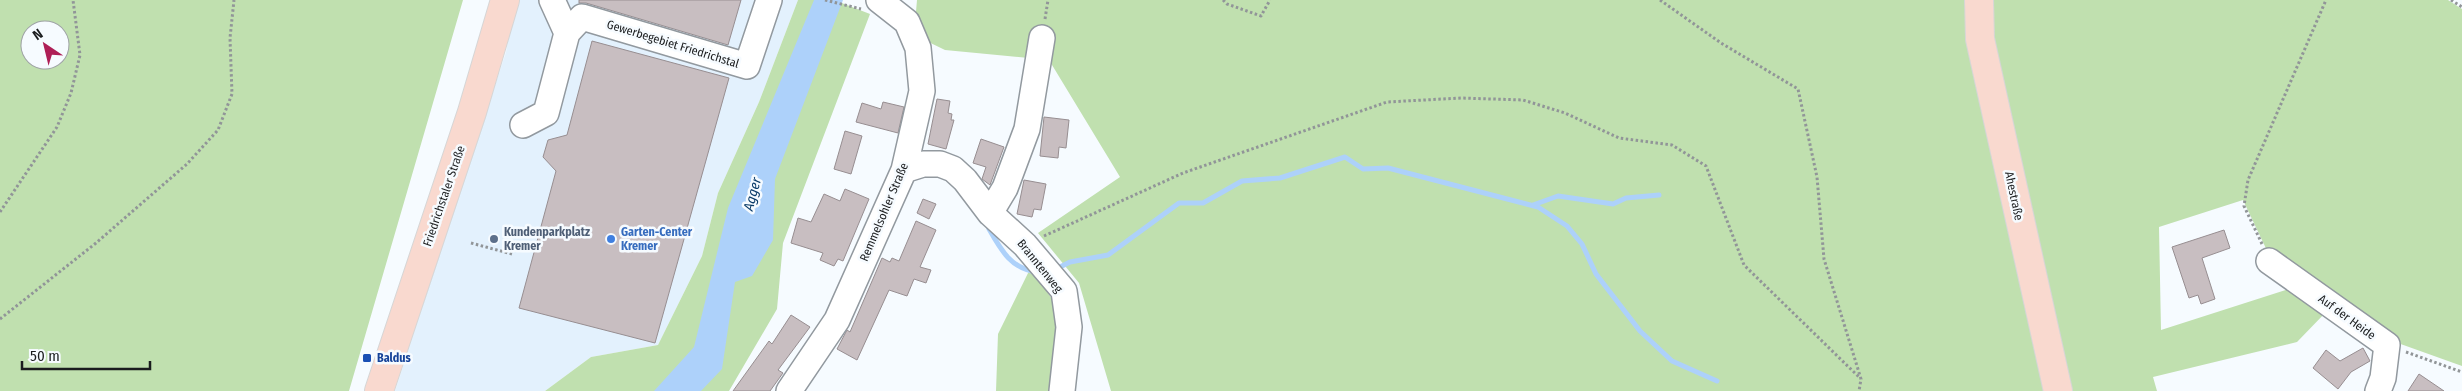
<svg xmlns="http://www.w3.org/2000/svg" width="2462" height="391" font-family="'Fira Sans Condensed',sans-serif">
	<rect width="100%" height="100%" fill="#f6fbff"/>
	<path fill="#e3f1fd" d="M516,0H798L759,102L718,193L702,256L658,345L591,357L545,391H395L506,52Z"/>
	<path fill="#c0e0af" fill-rule="evenodd" d="M0,0H463L349,391H0ZM30,30H60V60H30Z
		M798,0H834L870,14L783,243L777,309L729,391H545L591,357L658,345L702,256L718,193L759,102Z
		M917,0H2448L2462,9V366L2395,342L2271,259L2243,200L2159,227L2161,330L2295,287L2328,310L2297,342L2153,377L2157,391H1111L1079,283L1038,233L1120,177L1049,60L945,50L914,35Z
		M1031,267L1059,310L1049,391H996L998,334Z"/>
	<path fill="#add1fa" d="M814,0H843L775,179L773,240L752,276L735,282L722,369L701,391H654L694,347L728,208Z"/>
	<g fill="none" stroke-linecap="round" stroke-linejoin="round">
		<path stroke="#add1fa" stroke-width="5" d="M1533,205L1558,196L1613,204L1626,198L1659,195
			M989,229C1001,250 1011,269 1037,272
			M1060,267L1070,262L1108,255L1179,203H1203L1242,181L1280,178L1345,157L1363,169L1388,168L1538,207L1567,226L1582,244L1596,274L1640,331L1672,361L1717,381"/>
	</g>
	<path fill="#c8bec1" stroke="#978e91" d="M579,0H741L728,45L586,3H579Z
		M592,41L729,78L655,343L519,308L556,171L543,157L548,140L567,135Z
		M937,99L950,101L948,113L952,114L951,120H954L946,149L928,144Z
		M883,102L904,107L898,133L856,122L862,103L881,109Z
		M1044,117L1069,120L1066,148L1059,147L1058,158L1040,156Z
		M845,131L862,136L851,174L834,169Z
		M981,139L1004,147L990,185L982,179L986,167L973,163Z
		M1024,180L1046,184L1041,210L1034,209L1032,217L1017,214Z
		M845,189L869,199L843,261L838,259L834,266L820,260L823,253L791,243L798,218L811,222L824,194L840,201Z
		M923,199L936,204L929,219L917,213Z
		M916,221L936,230L920,267L931,270L926,283L914,279L907,296L889,290L857,360L837,349L847,330L850,332L882,258L890,262L892,258L899,261Z
		M2224,230L2230,248L2202,258L2215,299L2201,304L2198,295L2189,298L2172,247Z
		M791,315L810,327L778,370L783,373L770,391H733L769,341L772,344Z
		M2363,348L2370,361L2351,372L2338,389L2313,368L2326,350L2340,361Z
		M2419,374L2444,391H2408Z"/>
	<g fill="none" stroke-linecap="round" stroke-linejoin="round">
		<g stroke="#92999f" stroke-width="28">
			<path id="minor" d="M552,0L567,33
				M523,125L546,113L567,33L582,17L747,66L769,0
				M904,170L923,164H940L953,169L965,180L990,213L1025,245L1064,291L1069,327L1062,391
				M990,213L1005,188L1027,129L1042,38
				M2269,261L2387,345L2383,378L2378,391
				M789,391L837,320L904,170L922,91L918,48L907,22L879,0"/>
		</g>
		<g stroke="#d6d6d6" stroke-width="30">
			<path id="major" d="M1979,0L1980,39L2058,391
				M379,391L472,112L505,0"/>
		</g>
		<path stroke="#919598" stroke-width="3" stroke-dasharray="2.5 2.5" stroke-linecap="butt" d="M825,0L861,9
			M1223,0L1227,4L1261,16L1270,0
			M1660,0L1721,43L1798,89L1817,177L1824,259L1861,379L1859,391
			M2451,0L2462,7
			M1045,19L1048,0
			M0,212L57,127L71,93L80,55L73,0
			M1044,236L1183,173L1387,102L1461,98L1523,100L1565,113L1619,138L1672,145L1706,166L1744,265L1861,379
			M471,243L512,254
			M2262,244L2244,206L2248,180L2326,0
			M0,319L96,243L187,164L218,130L232,94L230,38L234,0
			M2406,352L2462,372"/>
		<use href="#minor" stroke="#fff" stroke-width="25"/>
		<use href="#major" stroke="#f9d9cf" stroke-width="28"/>
	</g>
	<circle fill="#5c6f8a" stroke="#f6fbff" stroke-width="2" cx="494" cy="239" r="5"/>
	<circle fill="#3f7fe0" stroke="#f6fbff" stroke-width="2" cx="611" cy="239" r="5"/>
	<rect fill="#1a4fb4" stroke="#f6fbff" stroke-width="2" x="362" y="353" width="10" height="10" rx="2.5"/>
	<g text-anchor="middle" stroke-width="5" stroke-linejoin="round" paint-order="stroke">
		<g font-size="12" fill="#1a1c1e" stroke="#f6fbff">
			<text transform="translate(673 44) rotate(17)" y="4">Gewerbegebiet Friedrichstal</text>
			<text transform="translate(444 196) rotate(-71)" y="4">Friedrichstaler Straße</text>
			<text transform="translate(2014 196) rotate(78)" y="4">Ahestraße</text>
			<text transform="translate(884 212) rotate(-67)" y="4">Remmelsohler Straße</text>
			<text transform="translate(1040 266) rotate(51)" y="4">Branntenweg</text>
			<text transform="translate(2347 317) rotate(36)" y="4">Auf der Heide</text>
		</g>
		<g font-size="12" font-weight="bold" fill="#4e5e75" stroke="#f6fbff" text-anchor="start">
			<text x="504" y="236">Kundenparkplatz<tspan x="504" dy="14">Kremer</tspan></text>
		</g>
		<g font-size="12" font-weight="bold" fill="#366cbe" stroke="#f6fbff" text-anchor="start">
			<text x="621" y="236">Garten-Center<tspan x="621" dy="14">Kremer</tspan></text>
		</g>
		<g font-size="12" font-weight="bold" fill="#164399" stroke="#f6fbff" text-anchor="start">
			<text x="377" y="362">Baldus</text>
		</g>
		<g font-size="14" font-style="italic" fill="#0b3c69" stroke="#f6fbff">
			<text transform="translate(752 194) rotate(-75)" y="5">Agger</text>
		</g>
	</g>
	<g transform="translate(45 45) rotate(325)"><circle r="24" fill="#f6fbff" stroke="#9ea2a5"/>
	<path d="M0-4L9 19L0 12L-9 19Z" fill="#ae1e56"/>
	<text y="-8" font-size="14" font-weight="bold" text-anchor="middle" fill="#1a1c1e">N</text>
	</g>
	<path d="M22 361v8h128v-8" fill="none" stroke="#1a1c1e" stroke-width="2.5"/>
	<text x="30" y="361" font-size="15" fill="#1a1c1e" stroke="#f6fbff" stroke-width="4" paint-order="stroke">50 m</text>
</svg>
